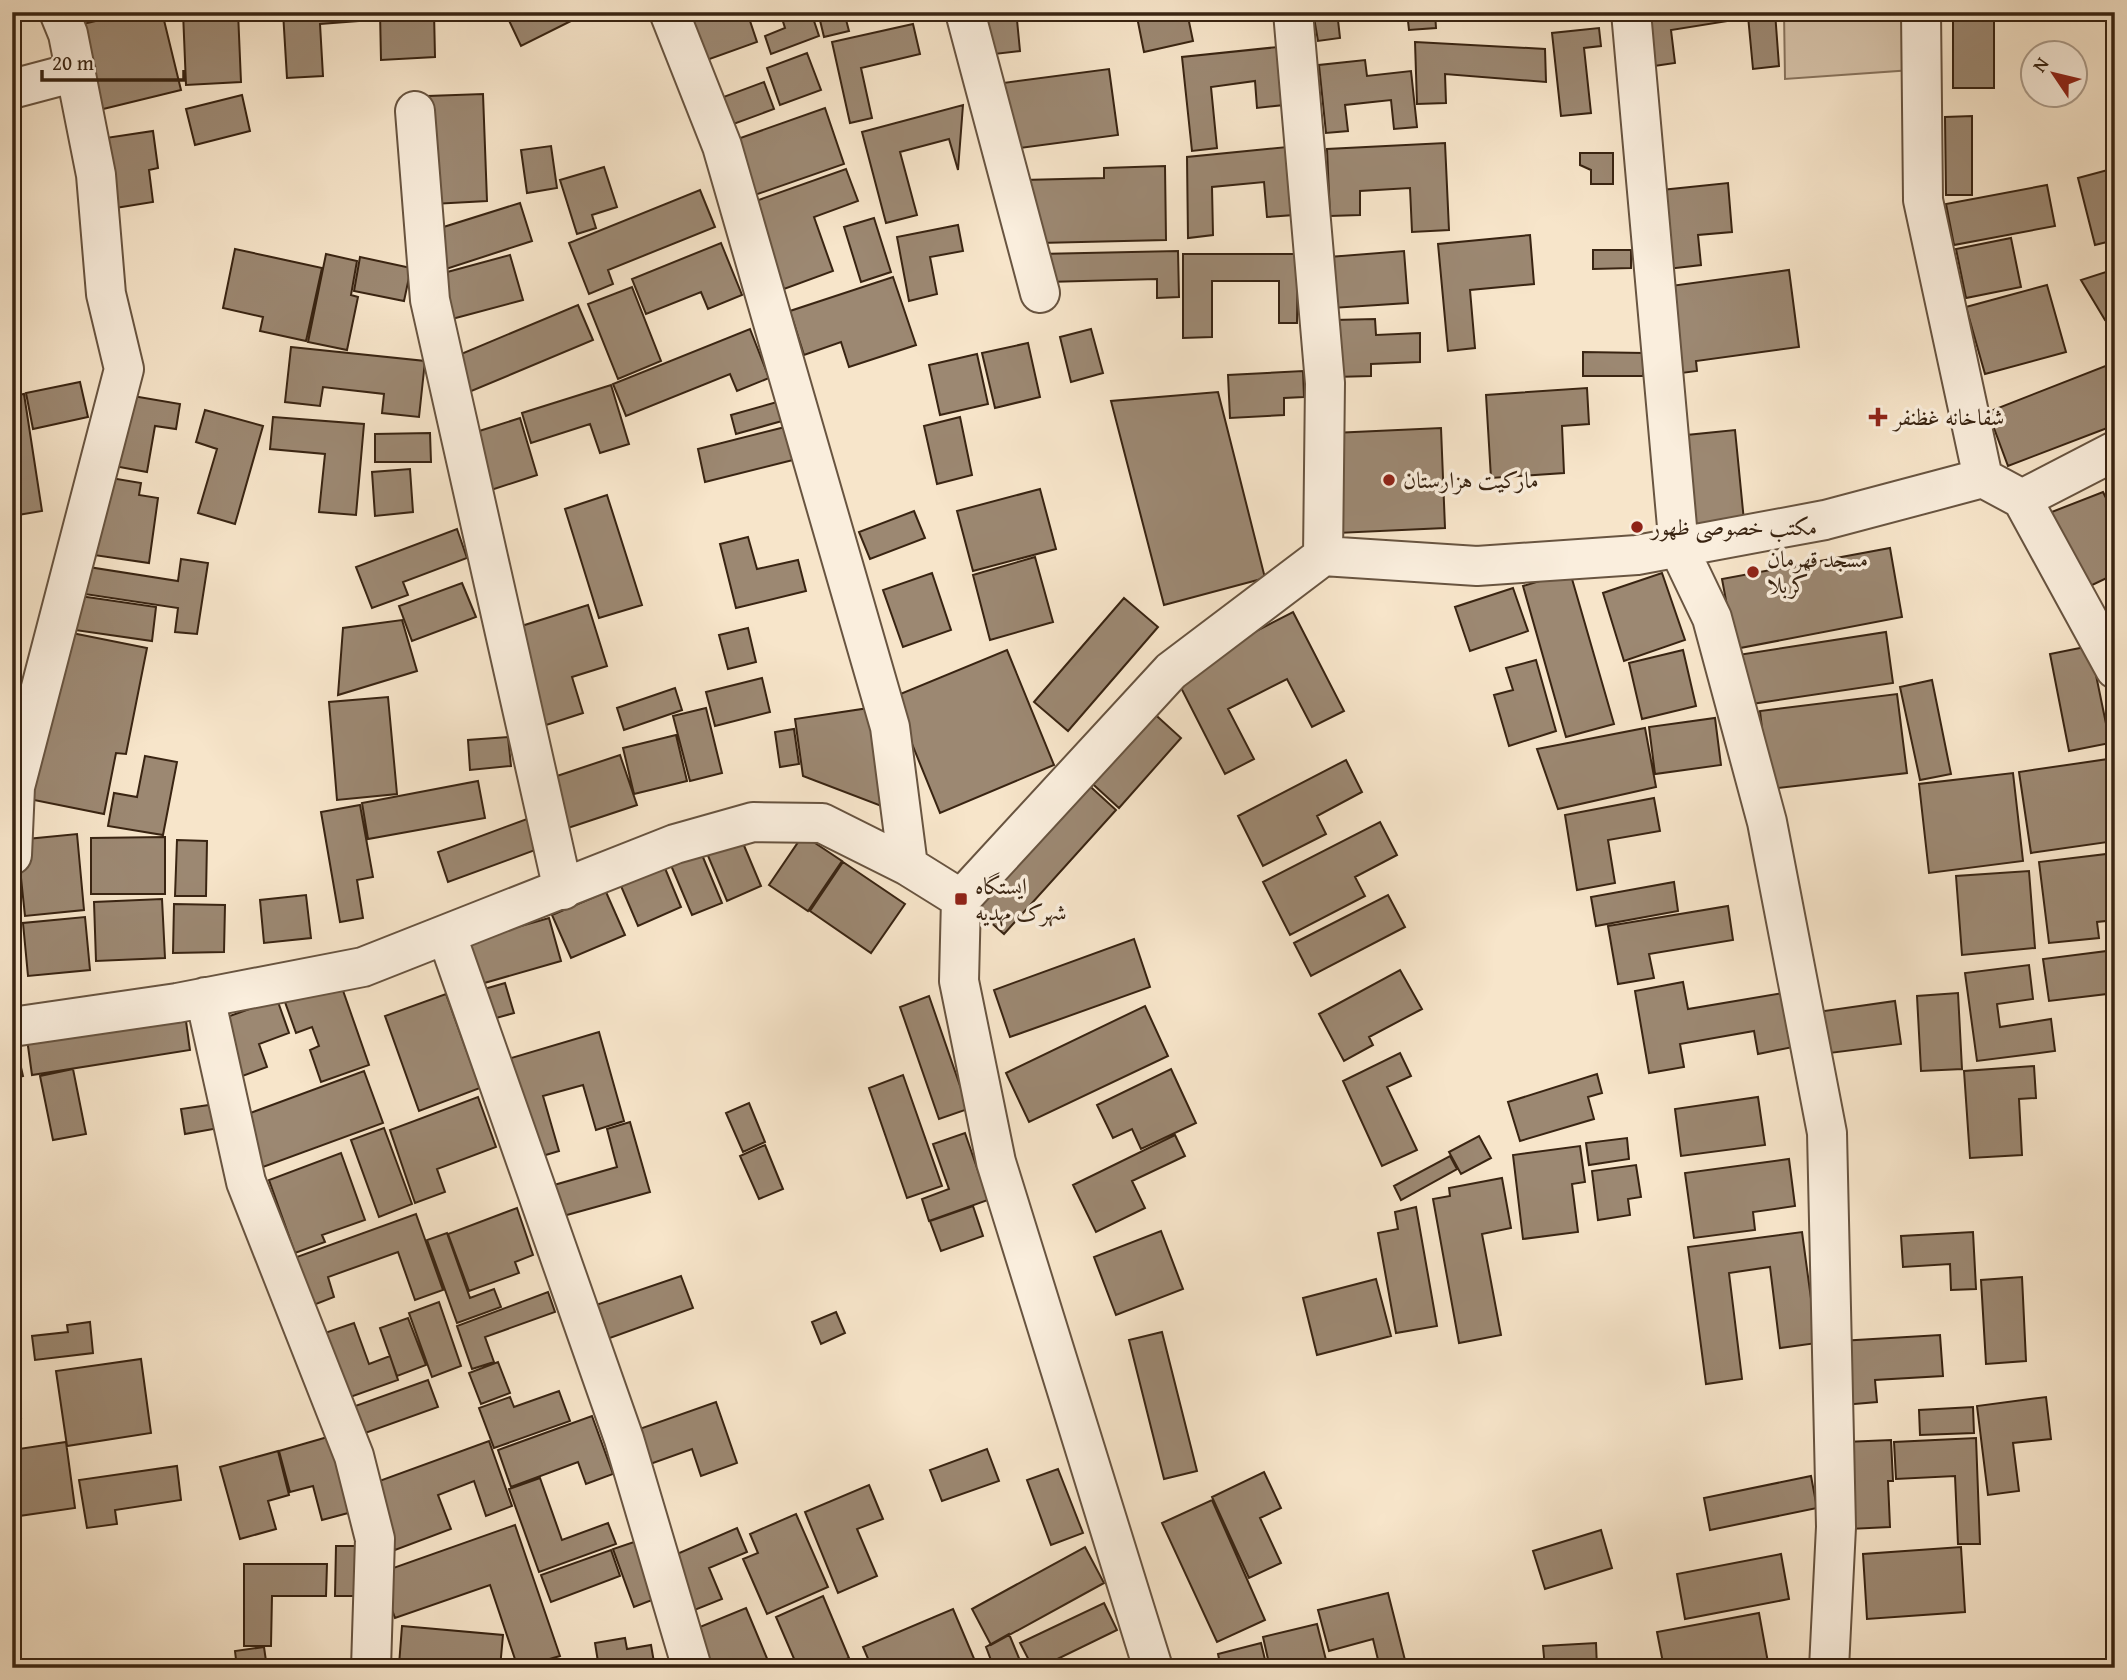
<svg xmlns="http://www.w3.org/2000/svg" width="2127" height="1680" font-family="'Gentium Book Plus',Amiri,serif">
	<rect width="100%" height="100%" fill="#f7e5ca"/>
	<filter id="stains"><feTurbulence type="fractalNoise" baseFrequency=".00286" numOctaves="4"/><feColorMatrix values="0 0 0 0 .2 0 0 0 0 .09 0 0 0 0 .02 0 0 0 .5 -.17"/></filter>
	<radialGradient id="worn" r=".72"><stop offset=".6" stop-color="#630" stop-opacity="0"/><stop offset="1" stop-color="#630" stop-opacity=".3"/></radialGradient>
	<path fill="#d7c4ab" stroke="#88745e" stroke-width="2" d="M1784,12H1910L1912,70L1785,79Z"/>
	<path fill="#9c8872" stroke="#392412" stroke-width="2" d="M133,12H162L181,90L99,110L79,25Z
		M183,12H238L241,82L186,85Z
		M283,12H370L371,20L320,24L323,76L287,78Z
		M380,12H434L435,57L381,60Z
		M505,12H567L571,21L521,46Z
		M687,12H747L757,42L704,61Z
		M780,12H811L819,36L771,54L765,36L785,28Z
		M818,12H844L849,31L824,37Z
		M975,12H1096L1017,20L1020,51L986,55Z
		M1136,12H1187L1193,41L1144,52Z
		M1259,12H1288V13L1260,17Z
		M1313,12H1369L1370,14L1338,20L1340,38L1318,41Z
		M1407,12H1435L1436,28L1409,30Z
		M1639,12H1732L1734,20L1671,30L1675,63L1647,67Z
		M1736,12H1775L1779,66L1753,69L1748,16L1736,17Z
		M1953,12H1994V88H1953Z
		M913,24L920,54L861,68L872,118L850,123L832,42Z
		M1599,28L1601,46L1584,48L1591,113L1561,116L1552,33Z
		M1415,42L1545,49L1546,82L1445,74L1446,103L1417,104Z
		M1278,47L1284,105L1257,108L1255,81L1211,87L1217,148L1192,151L1182,57Z
		M807,53L821,90L780,105L767,68Z
		M1365,60L1367,76L1411,71L1417,127L1394,129L1391,100L1345,105L1348,131L1326,133L1319,65Z
		M1109,69L1118,135L1012,149L1003,83Z
		M764,82L774,109L728,126L718,99Z
		M483,94L487,201L433,204L428,96Z
		M242,95L250,131L195,145L186,109Z
		M963,105L958,170L949,139L900,152L917,215L886,223L862,132Z
		M825,108L844,164L749,197L729,142Z
		M1972,116V195H1946L1945,117Z
		M153,131L158,168L149,170L153,202L109,209L99,139Z
		M1445,143L1449,230L1412,232L1410,188L1360,191V215L1330,216L1327,149Z
		M551,146L557,188L527,193L521,150Z
		M1287,147L1294,215L1267,217L1264,182L1212,187L1213,235L1188,238L1187,157Z
		M1580,153H1613V184H1591V170L1580,165Z
		M1165,166L1166,240L1039,243L1023,180L1104,178V168Z
		M604,167L617,207L592,215L596,228L577,234L560,180Z
		M2115,168V197L2109,198L2115,221V240L2095,245L2078,178Z
		M846,169L858,201L814,217L833,271L784,289L753,202Z
		M1728,183L1732,232L1698,235L1701,265L1659,270L1652,191Z
		M2047,185L2055,226L1954,245L1946,204Z
		M700,190L715,227L608,270L613,284L589,294L569,243Z
		M520,203L532,241L446,269L434,230Z
		M874,218L891,272L861,282L844,227Z
		M958,225L963,251L930,257L937,294L909,301L897,237Z
		M1530,235L1534,284L1470,290L1475,348L1448,351L1438,244Z
		M2011,238L2021,287L1966,298L1956,249Z
		M721,243L742,295L708,309L701,292L646,314L632,279Z
		M235,249L322,268L306,341L260,331L263,317L223,308Z
		M1593,250H1631V268L1593,269Z
		M1178,251L1179,297L1157,298V279L1047,282L1039,254Z
		M1404,251L1408,303L1332,308L1329,257Z
		M326,254L357,261L351,295L358,297L347,350L308,342Z
		M1183,254H1298L1297,323H1279V281H1212V337L1183,338Z
		M510,255L523,300L452,319L440,274Z
		M360,257L411,268L404,301L354,291Z
		M2115,269V316L2105,320L2081,280Z
		M1789,270L1799,347L1696,361L1697,371L1674,374L1663,287Z
		M893,277L916,345L849,367L841,342L804,355L790,311Z
		M2047,285L2066,352L1985,374L1966,307Z
		M632,287L661,361L618,379L588,304Z
		M578,305L593,340L469,392L454,357Z
		M1375,319L1376,335L1420,333V362L1371,364V376L1335,377L1334,320Z
		M750,329L769,378L737,391L730,374L626,416L613,384Z
		M1091,329L1103,373L1071,382L1060,337Z
		M1028,343L1040,397L995,408L982,353Z
		M291,347L425,361L419,417L382,413L384,394L323,387L320,406L285,402Z
		M1583,352L1644,353L1643,376H1583Z
		M977,354L988,404L940,415L929,365Z
		M2108,365L2115,382V425L2008,466L1988,412Z
		M1303,371L1304,397L1284,398V415L1230,418L1228,375Z
		M80,382L88,417L33,429L26,393Z
		M611,385L629,444L600,453L590,424L531,443L522,413Z
		M1587,388L1589,424L1562,426L1564,473L1491,478L1486,395Z
		M1218,392L1265,578L1164,605L1111,401Z
		M24,394L42,511L12,516V396Z
		M127,395L180,404L176,429L155,426L147,472L114,466Z
		M777,402L782,421L736,434L731,415Z
		M205,410L263,426L235,524L198,513L217,449L196,442Z
		M273,417L364,424L356,515L319,512L325,454L270,449Z
		M960,417L972,475L937,484L924,426Z
		M520,418L537,475L491,490L473,433Z
		M785,427L793,460L705,482L698,449Z
		M1441,428L1445,528L1337,533L1333,433Z
		M1735,430L1744,521L1686,528L1677,436Z
		M430,433L431,462H375V434Z
		M410,469L413,512L375,516L372,472Z
		M99,476L141,483L139,495L158,498L149,563L87,554Z
		M1040,489L1056,549L973,571L957,511Z
		M2103,492L2115,516V574L2086,588L2044,515Z
		M607,495L642,605L599,618L565,509Z
		M914,511L925,538L870,559L859,532Z
		M457,529L467,558L403,582L408,595L372,608L356,567Z
		M748,537L757,569L798,560L806,591L736,608L720,544Z
		M1890,548L1902,617L1735,649L1722,579Z
		M1035,557L1053,622L990,640L973,575Z
		M181,559L208,563L197,634L175,632L178,608L78,593L82,566L178,581Z
		M1570,572L1614,724L1566,737L1523,586Z
		M932,573L951,630L903,647L883,590Z
		M1662,573L1685,640L1624,661L1603,593Z
		M462,583L476,617L412,641L399,606Z
		M1513,588L1528,631L1470,651L1455,607Z
		M73,595L156,607L152,641L68,629Z
		M1124,598L1158,627L1068,731L1034,702Z
		M588,605L607,666L572,677L583,713L543,726L512,629Z
		M1293,612L1344,711L1312,727L1287,679L1228,709L1254,759L1225,774L1174,674Z
		M402,620L417,671L338,695L343,628Z
		M748,628L756,662L728,669L719,635Z
		M62,631L147,648L126,754L116,753L104,814L29,799Z
		M1886,632L1893,683L1745,705L1738,655Z
		M2090,646L2110,743L2069,751L2050,654Z
		M1007,650L1054,765L940,813L893,697Z
		M1683,650L1696,706L1642,719L1629,663Z
		M1536,660L1556,731L1509,746L1494,695L1513,690L1506,668Z
		M762,678L770,712L715,726L706,692Z
		M1932,680L1951,774L1920,780L1900,687Z
		M675,688L682,710L624,730L617,708Z
		M1897,694L1907,773L1769,789L1760,711Z
		M388,697L397,794L337,800L329,702Z
		M706,708L722,773L690,781L673,716Z
		M869,708L884,807L803,776L795,719Z
		M1148,708L1181,738L1119,808L1085,777Z
		M1715,718L1721,765L1655,774L1649,727Z
		M1645,728L1656,787L1558,809L1537,749Z
		M794,729L799,764L780,767L775,732Z
		M676,735L687,781L634,794L623,748Z
		M508,737L511,766L470,770L468,740Z
		M620,755L637,805L565,829L548,779Z
		M145,756L177,762L163,835L108,826L114,793L137,797Z
		M2115,758V841L2031,853L2019,772Z
		M1346,760L1362,792L1317,816L1326,834L1263,866L1238,816Z
		M2013,773L2023,861L1929,873L1919,784Z
		M1082,779L1116,810L1004,934L970,904Z
		M478,781L485,818L368,839L362,803Z
		M1654,798L1660,831L1608,840L1615,883L1577,890L1565,815Z
		M360,805L373,877L357,880L363,918L340,922L321,812Z
		M527,819L538,849L448,882L438,852Z
		M1380,822L1397,855L1355,877L1365,896L1290,935L1263,882Z
		M77,834L84,910L25,916L17,840Z
		M803,835L842,861L808,911L769,885Z
		M740,836L761,886L727,901L706,851Z
		M165,837V894H91V838Z
		M177,840L207,841L206,896H175Z
		M700,850L722,903L692,915L670,863Z
		M2115,853V920L2097,922L2099,938L2049,943L2039,862Z
		M662,861L681,907L638,926L618,879Z
		M843,862L905,904L871,953L810,911Z
		M2029,871L2035,948L1962,955L1956,876Z
		M1674,882L1678,911L1596,926L1591,897Z
		M606,892L625,935L571,958L552,915Z
		M306,895L311,938L264,943L260,900Z
		M1388,895L1405,927L1311,976L1294,943Z
		M162,899L165,958L96,961L94,902Z
		M174,904L225,905L224,952L173,953Z
		M1728,906L1733,940L1649,954L1654,978L1618,984L1608,926Z
		M85,917L90,970L28,976L23,923Z
		M549,918L561,961L467,988L455,945Z
		M1134,939L1150,987L1010,1037L994,990Z
		M2115,950V993L2049,1001L2043,959Z
		M2029,965L2033,999L1997,1004L2000,1027L2051,1019L2055,1051L1977,1061L1965,973Z
		M1400,970L1422,1009L1369,1037L1373,1045L1344,1061L1319,1014Z
		M340,982L369,1065L321,1082L310,1050L319,1046L312,1027L296,1033L285,1002Z
		M1683,982L1688,1009L1783,993L1793,1047L1758,1054L1754,1031L1680,1044L1684,1067L1649,1073L1635,991Z
		M505,983L514,1013L482,1022L474,992Z
		M1958,993L1962,1069L1921,1071L1917,996Z
		M446,994L480,1088L419,1111L385,1016Z
		M929,996L968,1109L939,1119L900,1007Z
		M277,999L289,1033L259,1044L267,1067L237,1078L216,1021Z
		M1895,1001L1901,1044L1822,1054L1817,1012Z
		M1145,1006L1168,1056L1029,1122L1006,1073Z
		M185,1014L190,1050L32,1075L27,1039Z
		M12,1028L23,1076L12,1079Z
		M599,1032L624,1121L596,1130L583,1085L543,1096L559,1151L529,1160L501,1061Z
		M1400,1053L1411,1076L1387,1087L1417,1150L1382,1166L1343,1081Z
		M2034,1066L2036,1098L2019,1099L2022,1155L1970,1158L1964,1071Z
		M73,1069L86,1134L53,1140L40,1076Z
		M1171,1069L1196,1123L1141,1149L1132,1129L1113,1138L1097,1105Z
		M364,1071L383,1123L263,1167L245,1115Z
		M1597,1074L1602,1093L1588,1097L1594,1119L1520,1141L1508,1102Z
		M903,1075L942,1186L907,1198L869,1088Z
		M478,1097L496,1147L437,1169L445,1192L415,1203L390,1130Z
		M1758,1097L1765,1145L1681,1156L1675,1109Z
		M749,1103L765,1142L743,1152L726,1113Z
		M216,1104L219,1128L185,1134L181,1109Z
		M630,1122L650,1192L556,1218L547,1187L617,1167L607,1129Z
		M384,1128L412,1204L379,1217L351,1140Z
		M965,1133L988,1200L929,1221L922,1199L949,1189L933,1144Z
		M1175,1135L1185,1156L1132,1181L1145,1208L1096,1232L1073,1185Z
		M1479,1136L1491,1158L1461,1174L1449,1152Z
		M1627,1138L1629,1159L1589,1165L1586,1143Z
		M765,1145L783,1189L759,1199L740,1156Z
		M1580,1146L1585,1182L1572,1184L1578,1232L1523,1239L1513,1155Z
		M341,1153L365,1220L322,1235L325,1242L295,1253L269,1180Z
		M1450,1156L1457,1169L1401,1200L1394,1186Z
		M1789,1159L1795,1206L1753,1212L1755,1230L1694,1238L1685,1173Z
		M1636,1165L1641,1197L1628,1199L1630,1215L1598,1220L1592,1171Z
		M1502,1178L1511,1228L1482,1234L1501,1335L1459,1343L1433,1199L1450,1196L1449,1188Z
		M973,1206L983,1236L941,1251L930,1221Z
		M1416,1207L1437,1326L1396,1333L1378,1233L1398,1229L1395,1212Z
		M517,1208L533,1255L515,1262L519,1273L469,1291L448,1234Z
		M416,1214L443,1290L415,1300L398,1252L328,1277L334,1297L311,1306L294,1258Z
		M1161,1231L1183,1289L1116,1315L1094,1257Z
		M1802,1232L1817,1343L1780,1348L1770,1267L1729,1273L1742,1379L1706,1384L1688,1247Z
		M1973,1232L1976,1289L1951,1290L1950,1264L1903,1267L1901,1236Z
		M447,1233L470,1298L494,1289L501,1307L457,1323L427,1240Z
		M681,1276L693,1308L596,1343L584,1309Z
		M2022,1277L2026,1361L1986,1364L1981,1280Z
		M1376,1279L1391,1336L1317,1355L1303,1298Z
		M548,1292L555,1312L485,1337L494,1362L472,1369L457,1326Z
		M439,1302L461,1366L432,1377L409,1313Z
		M836,1312L845,1333L821,1344L812,1322Z
		M408,1318L426,1365L397,1376L380,1328Z
		M90,1322L93,1353L35,1360L32,1336L68,1332L67,1325Z
		M354,1323L369,1364L390,1356L398,1380L339,1401L316,1336Z
		M1162,1332L1197,1471L1164,1479L1129,1340Z
		M1940,1335L1943,1376L1875,1380L1877,1402L1843,1405L1840,1341Z
		M141,1359L151,1433L67,1446L56,1371Z
		M12,1360L21,1418L12,1419Z
		M498,1362L510,1393L481,1404L469,1373Z
		M428,1380L438,1407L354,1437L344,1410Z
		M559,1391L570,1421L494,1448L479,1408L510,1397L514,1407Z
		M2046,1397L2051,1439L2013,1443L2019,1491L1988,1495L1977,1406Z
		M716,1402L737,1463L701,1476L692,1449L639,1468L628,1433Z
		M1973,1407L1974,1433L1920,1435L1919,1410Z
		M592,1416L613,1474L586,1484L578,1462L511,1487L498,1450Z
		M331,1436L352,1512L322,1520L313,1486L290,1492L279,1451Z
		M1976,1438L1980,1544H1958L1955,1476L1896,1479L1894,1442Z
		M1891,1440L1893,1481H1888L1890,1527L1849,1529L1845,1442Z
		M489,1441L512,1506L486,1516L474,1481L438,1495L451,1529L395,1550L371,1484Z
		M66,1442L75,1508L12,1517V1450Z
		M987,1449L999,1481L942,1501L930,1470Z
		M278,1451L289,1495L268,1501L276,1529L240,1539L220,1467Z
		M177,1466L181,1500L115,1510L117,1524L87,1528L79,1480Z
		M1058,1469L1083,1533L1051,1545L1027,1480Z
		M1264,1472L1281,1508L1260,1518L1281,1563L1249,1578L1212,1497Z
		M1811,1476L1817,1508L1710,1530L1704,1498Z
		M540,1478L562,1540L608,1523L616,1544L539,1572L509,1489Z
		M869,1485L883,1519L857,1529L877,1576L838,1593L805,1512Z
		M1212,1500L1265,1620L1217,1642L1162,1523Z
		M796,1514L828,1587L767,1614L743,1559L758,1553L750,1534Z
		M515,1525L560,1656L518,1668L490,1585L395,1618L379,1573Z
		M737,1528L747,1552L709,1568L722,1599L692,1611L670,1557Z
		M1601,1530L1612,1568L1545,1589L1533,1551Z
		M640,1540L660,1597L634,1607L613,1549Z
		M336,1546H363L362,1596H335Z
		M1085,1547L1104,1583L991,1645L972,1609Z
		M1961,1547L1965,1612L1867,1619L1863,1554Z
		M611,1550L620,1576L551,1602L541,1575Z
		M1781,1554L1789,1599L1685,1619L1677,1574Z
		M244,1564H327L326,1596H272L271,1646H244Z
		M1388,1593L1407,1668H1380L1373,1639L1329,1651L1318,1610Z
		M823,1596L849,1658L825,1668H798L776,1617Z
		M1104,1603L1117,1630L1039,1668H1033L1020,1643Z
		M746,1608L771,1668H711L695,1629Z
		M953,1609L978,1668H872L863,1647Z
		M1759,1613L1769,1668H1664L1657,1632Z
		M1317,1624L1328,1668H1270L1263,1637Z
		M402,1626L503,1635L500,1668L399,1665Z
		M1009,1634L1023,1668H994L986,1647Z
		M625,1638L627,1649L651,1645L655,1668H599L595,1643Z
		M1261,1643L1267,1668H1221L1218,1654Z
		M1596,1643L1597,1668H1545L1543,1646Z
		M264,1647L267,1668H237L235,1651Z"/>
	<g fill="none" stroke-linecap="round" stroke-linejoin="round">
		<g stroke="#685440" stroke-width="42">
			<path id="minor" d="M669,12L722,146L890,727L908,866
				M965,12L1040,293
				M1293,12L1325,383L1323,556
				M1631,12L1679,549L1712,618L1767,822L1827,1133L1836,1527L1829,1668
				M1921,12L1923,200L1983,478
				M12,89L76,72
				M415,111L430,300L563,890
				M2022,499L2115,669
				M12,855L15,787L124,369L106,294L96,175L68,34L59,12
				M447,936L624,1439L692,1668
				M205,997L246,1182L354,1456L375,1539L371,1668
				M12,1027L177,1003L363,967L675,844L753,822L822,823L908,866L961,899
				M1153,1668L996,1162L959,981L961,899L1171,671L1323,556L1477,566L1637,555L1825,520L1983,478L2022,499L2115,451"/>
		</g>
		<use href="#minor" stroke="#faeedd" stroke-width="38"/>
	</g>
	<g fill="#8f2418" stroke="#faeedd" stroke-width="2.5">
		<path d="M1874.5 406.5h7v7h7v7h-7v7h-7v-7h-7v-7h7z"/>
		<circle cx="1389" cy="480" r="7"/>
		<circle cx="1637" cy="527" r="7"/>
		<circle cx="1753" cy="572" r="7"/>
		<rect x="954" y="892" width="14" height="14" rx="3.5"/>
	</g>
	<g text-anchor="middle" stroke-width="7" stroke-linejoin="round" paint-order="stroke">
		<g font-size="23" fill="#392412" stroke="#faeedd" text-anchor="start">
			<text x="1894" y="425">شفاخانه غظنفر</text>
			<text x="1403" y="488">مارکیت هزارستان</text>
			<text x="1651" y="535">مکتب خصوصی ظهور</text>
			<text x="1767" y="567">مسجد قهرمان<tspan x="1767" dy="26">کربلا</tspan></text>
			<text x="975" y="894">ایستگاه<tspan x="975" dy="26">شهرک مهدیه</tspan></text>
		</g>
	</g>
	<rect width="2127" height="1680" fill="none" stroke="#f7e5ca" stroke-width="42"/>
	<rect x="14" y="14" width="2099" height="1652" fill="none" stroke="#392412" stroke-width="3.5"/>
	<rect x="21" y="21" width="2085" height="1638" fill="none" stroke="#392412" stroke-width="2"/>
	<g transform="translate(2054 74) rotate(305)"><circle r="33" fill="#faeedd" stroke="#ad9d8c" stroke-width="2"/>
	<path d="M0-5L12 26L0 18L-12 26Z" fill="#8f2418"/>
	<text y="-10" font-size="19" font-weight="bold" text-anchor="middle" fill="#392412">N</text>
	</g>
	<path d="M42 70v10h142v-10" fill="none" stroke="#392412" stroke-width="3.5"/>
	<text x="52" y="70" font-size="21" fill="#392412" stroke="#faeedd" stroke-width="5" paint-order="stroke">20 m</text>
	<rect width="100%" height="100%" filter="url(#stains)"/>
	<rect width="100%" height="100%" fill="url(#worn)"/>
</svg>
